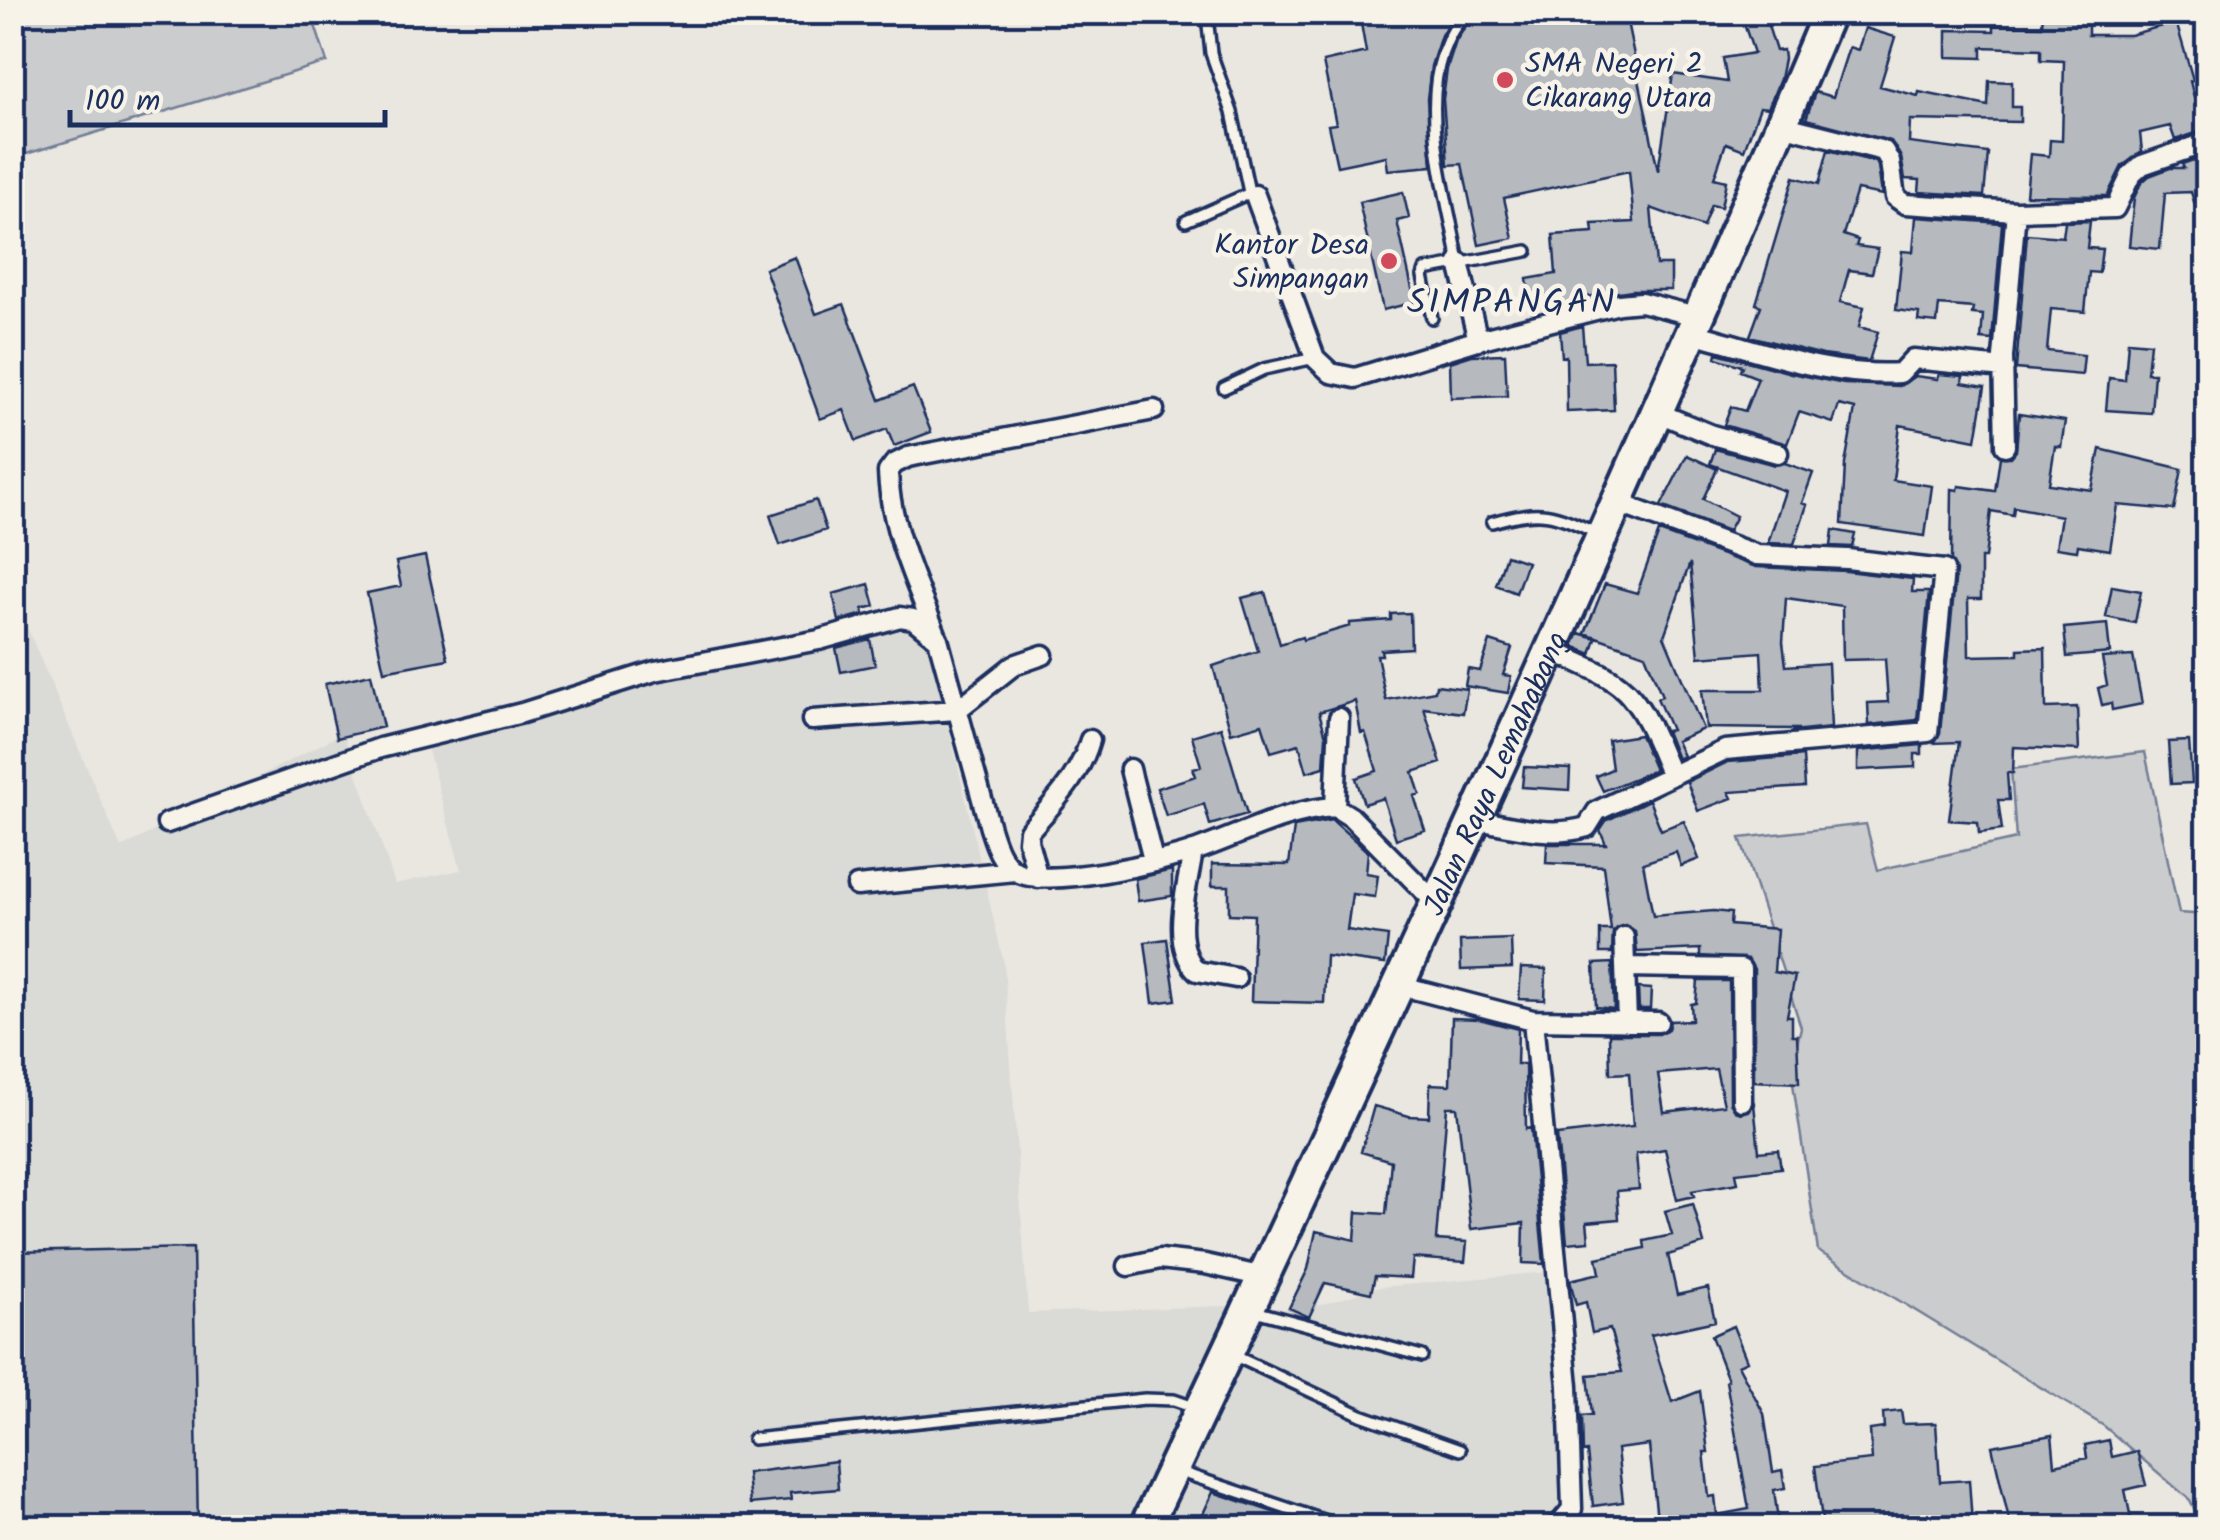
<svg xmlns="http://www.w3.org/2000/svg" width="2220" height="1540" font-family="Kalam,sans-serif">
	<rect width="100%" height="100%" fill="#eae7e0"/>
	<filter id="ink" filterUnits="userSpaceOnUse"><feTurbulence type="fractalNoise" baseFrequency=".01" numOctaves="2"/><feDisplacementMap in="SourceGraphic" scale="20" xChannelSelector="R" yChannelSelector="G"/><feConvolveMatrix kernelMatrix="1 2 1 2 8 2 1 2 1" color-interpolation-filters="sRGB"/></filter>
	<g filter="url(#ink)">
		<path fill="#dadad6" d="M12,592L121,848L343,733L395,884L461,870L424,736L924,621L1004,964L1028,1313L1225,1306L1304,1310L1380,1287L1560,1271L1568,1503L1541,1528L13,1527Z"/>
		<path fill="#cbcccd" stroke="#737e96" stroke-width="2.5" d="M13,12L311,13L327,62L13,158Z
			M2145,752L2179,913L2207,915V1527H2203L2190,1500L2104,1426L1818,1251L1791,1070L1801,1027L1740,838L1866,824L1878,870L2016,839L2011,769Z"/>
		<path fill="#b6babf" stroke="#1b2f5e" stroke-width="2.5" fill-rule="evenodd" d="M1359,12H1457L1441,35L1431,66L1427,99L1432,166L1388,170L1386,156L1337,166L1328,125L1336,124L1323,62L1366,52Z
			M1475,12H1625L1658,171L1673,74L1727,82L1723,58L1754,53L1744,24L1765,16L1776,51L1783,50L1784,59L1780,79L1768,108L1760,107L1744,150L1726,143L1714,178L1726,181L1721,207L1711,205L1703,227L1651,208L1656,265H1671V290H1632L1579,298V301L1558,307L1557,303L1531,308L1527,279L1556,274L1553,235L1593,232L1592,224L1634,222L1629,171L1504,198L1513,238L1479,245L1462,164L1448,165L1443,99L1447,69L1456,41Z
			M2043,12H2088V35H2130L2176,22L2193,80L2190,81L2202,131L2175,140L2170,126L2140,133L2142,152L2122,166L2107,196L2026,195L2030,154L2049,156L2050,140L2062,141L2064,61L2041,60V49L1982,47V58L1947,57V30L1994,31V25L2042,26Z
			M1865,28L1895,37L1880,86L1918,96L1919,92L1988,106L1989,81L2012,82V107H2020V122L1910,120L1909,143L1988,153L1984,196L1919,192L1920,180L1905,179L1901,157L1891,141L1806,119L1815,92L1833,97L1849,47L1858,50Z
			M1828,150L1876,162L1878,166L1882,195L1857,190L1843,235L1858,240L1856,246L1878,249L1872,273L1849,270L1840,302L1864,307L1859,327L1878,332L1869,361L1823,355L1750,336L1761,306L1756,304L1794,177L1819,184Z
			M2208,155V232L2204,233L2191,192L2165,193L2160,249L2129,246L2134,198L2141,183L2149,176L2170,168H2184L2182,164Z
			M1403,192L1409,218L1397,221L1415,302L1383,310L1359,202Z
			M1916,217L2002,223L1992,340L1981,339L1983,315L1972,314L1973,308L1939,305L1937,323L1918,321L1919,313L1896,310L1902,251L1913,252Z
			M2090,221L2087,248L2102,249L2099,273L2089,272L2085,312L2051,309L2047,351L2084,355L2082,375L2016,369L2027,234L2063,237L2065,222Z
			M795,257L816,314L844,304L880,400L913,387L931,432L894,446L887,429L856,441L844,410L820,419L765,269Z
			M1582,326L1585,362L1612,361L1614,410L1567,412L1566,356L1562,357L1560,332Z
			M2128,341L2150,343L2147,373H2154L2151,413L2106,410L2109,378L2125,380Z
			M1717,353L1791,373L1844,384L1900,386L1915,376L1938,379L1939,374L1963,376L1962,383L1985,387L1976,440L1900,425L1893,480L1932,486L1925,536L1842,524L1845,464L1855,409L1839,405L1833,423L1799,412L1787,444L1724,425L1731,407L1745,411L1758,378L1740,371L1742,366L1716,358Z
			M1505,354L1507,396L1451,398L1450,362L1472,355Z
			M2019,414L2065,421L2061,447L2055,446L2049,484L2092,490L2100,449L2182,469L2174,510L2117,505L2110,550L2078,545L2077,551L2056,548L2061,516L2014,507L2013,515L1991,511L1985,558H1981V599H1968L1969,656L2018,655V649L2045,648L2046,708L2077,707L2079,750L2014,747L2013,773H2007L2009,800H1998L2002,830L1979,833L1978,822L1949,820L1959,742L1934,743L1940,733L1956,571L1951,560L1952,489L1958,490L1959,486L1995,491L2000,457H2011L2016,451Z
			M1715,449L1775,465L1785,463L1813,473L1802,503L1807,505L1794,544L1768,543L1785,491L1710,464Z
			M1687,455L1717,469L1703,499L1736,516L1728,531L1661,506Z
			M816,500L826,530L780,545L770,515Z
			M1833,530L1855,534L1852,547L1831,546Z
			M1659,532L1756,567L1846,571L1913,579L1912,592H1929L1917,720L1869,725L1868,703L1888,702L1885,659L1843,660L1842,606L1786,598L1783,642L1786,666L1828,663L1831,728L1792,732L1799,729L1706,728L1702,690H1763L1761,652L1699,657L1690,563L1664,636L1703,729L1676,741L1683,756L1677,759L1666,731L1671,730L1657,698L1662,696L1645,654L1585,633L1605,584L1637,593Z
			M1506,555L1527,562L1516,593L1496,585Z
			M425,556L448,659L384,671L367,593L401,586L396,562Z
			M869,584L875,606L863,609L864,614L839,621L833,594Z
			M2112,586L2141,591L2135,623L2106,617Z
			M1265,592L1280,644L1302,637L1303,640L1350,626V623L1391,620V614L1410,613L1411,648L1381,650L1382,655H1377L1386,700L1435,691L1436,685L1467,689L1463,713L1424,708L1441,763L1413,772L1420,794L1414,796L1425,830L1396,839L1383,798L1364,804L1356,778L1377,771L1365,732L1361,733L1355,701L1319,712L1326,736L1324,767L1307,772L1299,744L1271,752L1262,724L1231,733L1213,666L1258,651L1242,598Z
			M2107,624L2110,653L2067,657L2064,628Z
			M1579,633L1596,638L1591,654L1573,646Z
			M870,639L875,665L841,672L836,648Z
			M1490,641L1512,648L1503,675L1511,676L1508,693L1465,686L1468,669L1480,671Z
			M2133,656L2142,704L2112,710L2111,703L2102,705L2098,688L2107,685L2102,658Z
			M371,674L383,727L337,738L325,684Z
			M1221,727L1247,814L1210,825L1204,804L1166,816L1157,788L1196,776L1193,768L1201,766L1192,736Z
			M1640,735L1655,770L1603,791L1596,776L1612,769L1608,740Z
			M2189,741L2192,783L2171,784L2168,742Z
			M1922,745V754H1915V767L1858,770V751Z
			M1803,756L1805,787L1729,792L1732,798L1698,811L1687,782L1728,762Z
			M1524,767L1570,769L1569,790L1522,787Z
			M1649,800L1661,830L1684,821L1699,859L1681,866L1676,852L1643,863L1653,916L1714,911L1731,913L1730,925L1777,929L1774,972L1795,976L1787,1016H1792V1035H1797L1799,1083L1754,1081V969L1748,959L1700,956V949L1637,952L1635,931L1625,925L1613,932L1612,953H1600V930H1611L1603,866L1546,863L1547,844H1606L1600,830L1606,821Z
			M1332,820L1368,852L1366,873L1378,875L1375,897L1352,894L1347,930L1388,936L1385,964L1326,956L1324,1003L1251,1001L1254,915L1229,914V886H1212V864L1289,865L1294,827Z
			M1172,870V896L1138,901L1135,879Z
			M1167,939L1176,1000L1153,1003L1145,942Z
			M1511,939L1512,968L1461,970L1460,941Z
			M1612,963L1614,1009L1596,1007L1594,964Z
			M1521,968L1546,969L1545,1000L1519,999Z
			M1698,981H1729L1730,1102L1735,1111L1741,1113L1749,1111L1754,1104L1759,1152L1778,1150L1781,1168L1736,1173L1738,1183L1692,1191L1694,1196L1677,1200L1665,1149L1636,1154L1639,1189L1617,1191L1619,1219L1587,1222L1589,1241L1567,1243L1557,1135L1633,1126L1629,1073L1610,1074L1609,1034H1659L1668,1029L1670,1021L1692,1020L1691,1004L1696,1003ZM1716,1069L1724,1105L1664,1112L1658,1074Z
			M1638,988L1651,989L1650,1009H1639Z
			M1452,1018L1479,1019L1518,1029L1517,1064H1525L1526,1129L1531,1128L1544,1264L1523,1263L1524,1223L1471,1229L1457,1107H1447L1436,1240L1467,1242L1465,1262L1413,1258L1411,1278L1375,1276L1371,1293L1325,1283L1309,1317L1289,1308L1308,1269L1316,1231L1355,1240L1357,1212L1386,1214L1391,1161L1361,1152L1374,1106L1409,1116L1429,1117L1430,1084L1450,1085Z
			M1693,1204L1704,1244L1668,1255L1677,1295L1708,1288L1715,1321L1651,1335L1672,1402L1700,1391L1708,1452H1704L1709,1497L1715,1496L1717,1515L1749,1509L1726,1381L1728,1380L1711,1336L1733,1326L1747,1361L1738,1365L1764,1414L1773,1472L1782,1470L1785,1488L1774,1490L1779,1528H1658L1649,1445L1617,1449L1623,1502L1593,1506L1587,1452L1583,1453L1582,1416L1592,1415L1588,1375L1622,1372L1610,1329L1592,1333L1586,1302L1576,1305L1570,1280L1600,1273L1597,1258L1645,1248L1644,1241L1672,1235L1665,1211Z
			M193,1248L198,1528H12V1252Z
			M1901,1411L1903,1424L1936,1423L1940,1482L1969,1480L1972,1523L1947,1528H1823L1815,1466L1872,1460L1870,1430L1884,1428L1883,1413Z
			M2052,1435L2055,1465L2087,1458L2085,1445L2109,1440L2112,1457L2137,1451L2146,1485L2125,1490L2133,1528H2011L1992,1446Z
			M836,1461L838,1489L790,1493L791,1500L750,1504L747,1473Z
			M1213,1492L1291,1518L1312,1528H1215L1218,1521L1203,1514Z"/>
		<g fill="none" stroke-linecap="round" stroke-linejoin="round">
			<g stroke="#1b2f5e" stroke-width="16">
				<path id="service" d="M1207,16L1211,53L1232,112L1249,192
					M1186,221L1252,192
					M1459,263C1446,186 1407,75 1467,12
					M1432,318L1423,276L1425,270L1527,251
					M1224,388L1264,369L1315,358
					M1492,522C1541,508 1552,512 1598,534
					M1251,1310L1422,1356
					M1231,1354L1361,1415L1460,1450
					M753,1439L1145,1399L1174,1400L1194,1407
					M1180,1472L1347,1528"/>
			</g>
			<g stroke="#1b2f5e" stroke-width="25">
				<path id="minor" d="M1781,125L1884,151L1890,162L1895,197L1905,204L2016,211L2115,208L2131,175L2142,165L2208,142
					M1255,195L1315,358L1331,373L1355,378L1478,340L1619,304L1641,302L1700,317
					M1459,263L1478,340
					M1692,333C1761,350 1827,378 1900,373L1913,359L2004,368
					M1656,412L1712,435L1778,453
					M2005,446L2003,357L2016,211
					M936,634C916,583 890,528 888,472L894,464L908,457L1154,410
					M1549,649C1575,662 1613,674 1631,697C1650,719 1659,750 1671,775
					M812,720L957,710L1014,665L1043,655
					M1130,769L1153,860
					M1335,807L1339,718
					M1473,819C1511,826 1550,838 1587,827L1597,811L1725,750L1928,732L1944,570L1847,559L1757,555L1615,502
					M167,823L380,748L522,713L655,671L819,640L900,617L913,619L938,639L990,828C995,844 1001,864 1017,872C1049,889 1162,862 1197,850C1243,834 1286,810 1335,807L1351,817L1435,902
					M1193,851C1188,886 1169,943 1197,971L1236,978
					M1038,878L1028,841L1029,831C1054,802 1079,778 1090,740
					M857,886L1015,871
					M1624,937L1627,1022
					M1625,967L1741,969L1742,1101
					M1398,985L1533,1020L1658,1022
					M1533,1020L1568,1386L1572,1509L1556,1528
					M1128,1266L1160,1259L1205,1264L1264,1277"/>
			</g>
			<g stroke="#1b2f5e" stroke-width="38">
				<g id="primary">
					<path id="s1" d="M1145,1528C1382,1027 1614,523 1829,12"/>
				</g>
			</g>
			<use href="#service" stroke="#f7f3e8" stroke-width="9"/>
			<use href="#minor" stroke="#f7f3e8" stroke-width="18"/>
			<use href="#primary" stroke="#f7f3e8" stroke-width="30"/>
		</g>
	</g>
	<g fill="#d1495b" stroke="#f7f3e8" stroke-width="4">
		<circle cx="1505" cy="80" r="10"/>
		<circle cx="1389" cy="261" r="10"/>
	</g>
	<g text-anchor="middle" stroke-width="9" stroke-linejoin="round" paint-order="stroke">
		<g font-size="30" fill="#1b2f5e" stroke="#f7f3e8" text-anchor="start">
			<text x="1525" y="73">SMA Negeri 2<tspan x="1525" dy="34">Cikarang Utara</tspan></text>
			<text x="1369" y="254" text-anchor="end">Kantor Desa<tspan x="1369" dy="34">Simpangan</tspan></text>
		</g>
		<g font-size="30" fill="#1b2f5e" stroke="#f7f3e8">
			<text dy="10" stroke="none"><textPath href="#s1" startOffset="832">Jalan Raya Lemahabang</textPath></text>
		</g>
		<g font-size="35" letter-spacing="2.5" fill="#1b2f5e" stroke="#f7f3e8">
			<text x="1512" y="313">SIMPANGAN</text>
		</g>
	</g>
	<rect width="2220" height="1540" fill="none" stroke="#f7f3e8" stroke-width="50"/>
	<rect x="25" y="25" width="2170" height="1490" fill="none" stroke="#1b2f5e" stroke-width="4" filter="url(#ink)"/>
	<path d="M70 110v15h315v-15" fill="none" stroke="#1b2f5e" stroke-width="5"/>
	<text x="85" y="110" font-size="30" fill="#1b2f5e" stroke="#f7f3e8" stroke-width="8" paint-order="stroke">100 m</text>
</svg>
